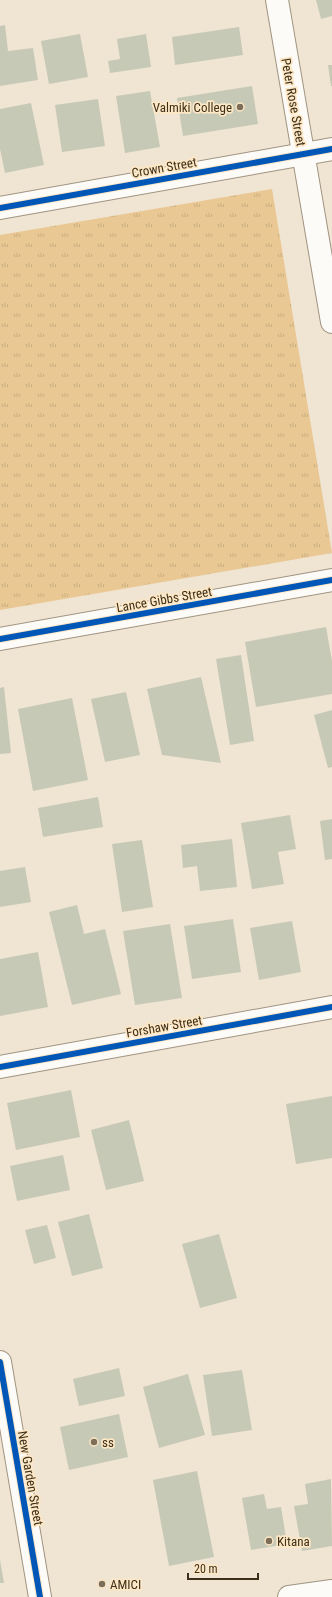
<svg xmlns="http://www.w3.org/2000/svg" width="332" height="1597" font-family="'Roboto Condensed',sans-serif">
	<defs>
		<pattern id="grass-tufts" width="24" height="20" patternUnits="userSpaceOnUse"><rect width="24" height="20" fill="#e9c894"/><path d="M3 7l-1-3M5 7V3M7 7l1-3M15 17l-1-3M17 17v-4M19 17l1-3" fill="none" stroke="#c9ac7f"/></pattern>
	</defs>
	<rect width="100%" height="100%" fill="#f0e4d2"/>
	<path fill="url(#grass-tufts)" d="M272,189L332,553L0,610V235Z"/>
	<path fill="#c7c9b7" d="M316,0H332V16L321,19Z
		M5,25L8,51L33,48L38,80L0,86V26Z
		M239,27L243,55L175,65L172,37Z
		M80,34L88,77L49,84L41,41Z
		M146,34L151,67L110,73L108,61L120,59L117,39Z
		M328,65H332V86H331Z
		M252,86L258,124L183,136L177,98Z
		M150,91L160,147L125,153L116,96Z
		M98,99L105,146L62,152L55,105Z
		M31,103L44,165L5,173L0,149V109Z
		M326,627L332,661V694L256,707L245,642Z
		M241,655L254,741L230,745L216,659Z
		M201,677L221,763L162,755L147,689Z
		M4,687L11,753L0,754V688Z
		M126,692L140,755L105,762L91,699Z
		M72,698L88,780L33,791L18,709Z
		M332,710V767L328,768L314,715Z
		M98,797L103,827L43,837L38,808Z
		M290,815L296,849L278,852L284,884L252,889L241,823Z
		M332,819V859L325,860L320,821Z
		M232,839L237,887L200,891L197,866L183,868L181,845Z
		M142,840L153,907L122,912L112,844Z
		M25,867L31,902L0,907V871Z
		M77,905L84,934L105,929L121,994L72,1005L49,912Z
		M233,919L241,972L192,979L184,926Z
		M292,921L301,972L259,980L250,928Z
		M170,924L182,998L135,1005L123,931Z
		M38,952L48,1007L0,1016V959Z
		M71,1090L80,1137L16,1150L7,1103Z
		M332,1096V1158L296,1164L286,1104Z
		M129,1120L144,1181L106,1190L91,1130Z
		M63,1155L70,1190L17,1201L10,1166Z
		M89,1214L103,1268L72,1276L58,1222Z
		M47,1225L56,1258L34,1264L25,1230Z
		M219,1234L237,1298L200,1308L182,1244Z
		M119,1368L125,1396L79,1406L73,1379Z
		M242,1370L252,1430L212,1436L203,1375Z
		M188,1374L205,1435L159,1448L143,1387Z
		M119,1414L128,1457L69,1470L60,1427Z
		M197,1471L214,1557L169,1566L153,1480Z
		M331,1479L332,1546L302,1551L294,1506L308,1504L305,1484Z
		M264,1494L267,1509L281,1507L287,1544L251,1550L242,1498Z
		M0,1560L4,1583H0Z"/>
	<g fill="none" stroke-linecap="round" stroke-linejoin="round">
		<g stroke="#a09481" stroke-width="24">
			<path id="minor" d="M277,0L332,322
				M0,208L332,149
				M0,639L332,580
				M0,1067L332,1007
				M0,1362L40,1597"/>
		</g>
		<g stroke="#a09481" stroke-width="24">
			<path id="tertiary" d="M289,1597L332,1591"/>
		</g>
		<use href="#minor" stroke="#fdfbf8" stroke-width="22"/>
		<use href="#tertiary" stroke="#fdfbf8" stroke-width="22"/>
		<g stroke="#fde7c5" stroke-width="8">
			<path id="cycleway" d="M0,208L332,149
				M0,639L332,580
				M0,1067L332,1007
				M0,1362L40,1597"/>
		</g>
		<use href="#cycleway" stroke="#0057b8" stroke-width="6"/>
	</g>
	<g fill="#7c6e59" stroke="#fde7c5" stroke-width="1.5">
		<circle cx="240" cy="107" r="4"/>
		<circle cx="94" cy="1442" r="4"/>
		<circle cx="269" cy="1541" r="4"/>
		<circle cx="102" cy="1584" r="4"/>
	</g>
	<g text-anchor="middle" stroke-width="3.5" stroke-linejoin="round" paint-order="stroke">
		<g font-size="13" fill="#3d2f18" stroke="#fde7c5">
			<text transform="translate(294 102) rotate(80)" y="5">Peter Rose Street</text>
			<text transform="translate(164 167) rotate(-10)" y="5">Crown Street</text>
			<text transform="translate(164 599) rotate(-10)" y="5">Lance Gibbs Street</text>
			<text transform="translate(164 1026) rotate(-10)" y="5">Forshaw Street</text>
			<text transform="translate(31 1478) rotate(80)" y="5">New Garden Street</text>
		</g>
		<g font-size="13" fill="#3d2f18" stroke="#fde7c5" text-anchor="start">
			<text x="232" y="112" text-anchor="end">Valmiki College</text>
			<text x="102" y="1447">ss</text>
			<text x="277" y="1546">Kitana</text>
			<text x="110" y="1589">AMICI</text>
		</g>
	</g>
	<path d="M188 1573v6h70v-6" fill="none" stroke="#3d2f18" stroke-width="2"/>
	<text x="194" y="1573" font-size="12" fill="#3d2f18" stroke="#fde7c5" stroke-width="3" paint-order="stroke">20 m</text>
</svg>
